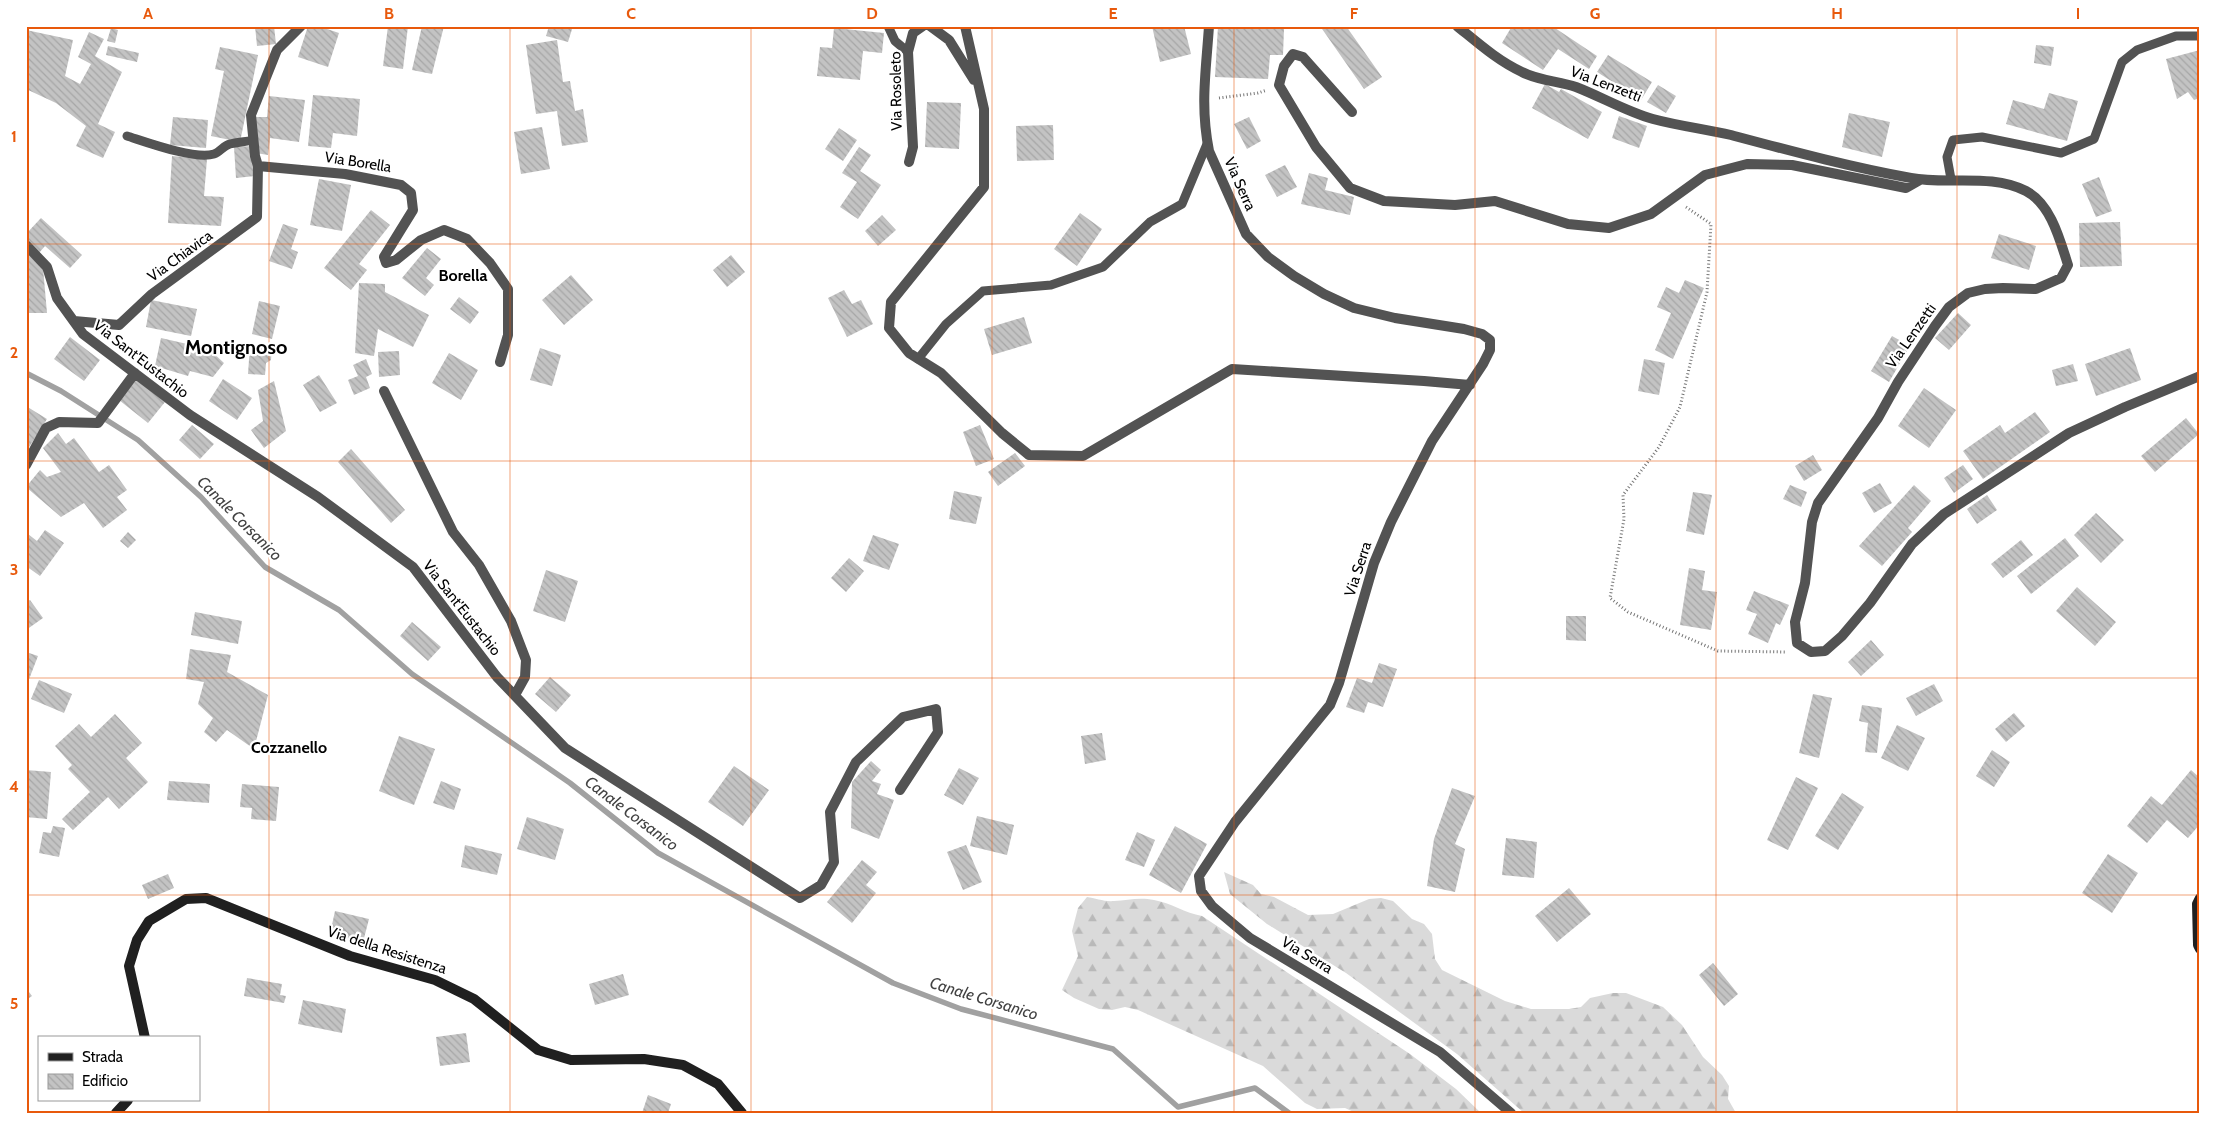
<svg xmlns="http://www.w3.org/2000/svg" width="2226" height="1139" font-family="Cabin,sans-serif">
	<defs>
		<pattern id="forest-firs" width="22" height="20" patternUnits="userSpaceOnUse" patternTransform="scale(1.25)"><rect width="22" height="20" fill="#dadada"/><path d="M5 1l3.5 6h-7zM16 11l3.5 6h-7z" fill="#b9b9b9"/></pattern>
		<pattern id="building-back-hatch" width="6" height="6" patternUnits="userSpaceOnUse" patternTransform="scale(1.25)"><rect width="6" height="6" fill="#c3c3c3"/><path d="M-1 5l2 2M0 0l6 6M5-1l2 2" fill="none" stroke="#a6a6a6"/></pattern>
	</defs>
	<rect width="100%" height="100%" fill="#fff"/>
	<path fill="url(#forest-firs)" d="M1224,872L1253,885L1261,894L1274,897L1308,915L1333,914L1369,899L1381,898L1393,901L1412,919L1424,924L1432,934L1435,959L1442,970L1505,1001L1531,1009H1569L1581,1007L1590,998L1613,993H1626L1663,1007L1682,1025L1703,1057L1722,1075L1729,1086L1728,1099L1736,1113H1524L1457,1054L1346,973L1267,924L1230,894Z
		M1087,897C1095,898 1105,902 1114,901C1128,900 1140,897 1154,900C1171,903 1185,913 1202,916L1410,1054L1456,1089L1481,1113H1356L1345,1108L1317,1109L1305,1103L1263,1066L1138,1010L1125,1007L1112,1010L1099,1009L1074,998L1062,990L1078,956L1072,931L1078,908Z"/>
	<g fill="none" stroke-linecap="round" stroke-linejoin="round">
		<path stroke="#a1a1a1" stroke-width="5.5" d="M26,373L61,391L138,440L201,497L265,567L339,610L412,674L570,783L658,853L893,983L961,1009L1113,1049L1178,1107L1255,1088L1289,1113"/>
	</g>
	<path fill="url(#building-back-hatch)" d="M255,26H274L276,44L257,46Z
		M308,26H318L339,33L328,67L298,57Z
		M388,26H408L403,69L383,66Z
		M422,26H444L432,74L412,70Z
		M549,26H573L568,42L546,36Z
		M1152,26H1184L1191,54L1160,62Z
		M1218,26L1284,29L1283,55H1270L1268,79L1215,77Z
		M1320,26H1346L1382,77L1364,89Z
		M1512,26H1552L1597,56L1589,69L1558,49L1543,70L1502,43Z
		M111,28L118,30L115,43L107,41Z
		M834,28L884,33L882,53L863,51L860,80L817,76L820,47L832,48Z
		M26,30L73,40L65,76L80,84L91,64L78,57L89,32L104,39L95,56L122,72L98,124L115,132L103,158L76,146L86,126L56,103L26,89Z
		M557,40L563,82L570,81L575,111L583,109L588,142L562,146L557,111L536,114L526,45Z
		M2036,45L2054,47L2051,66L2034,63Z
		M108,46L139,53L137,62L106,55Z
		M220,47L258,55L240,142L211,136L224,71L215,69Z
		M2200,50V98L2194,100L2188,92L2177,99L2166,59Z
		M1608,55L1652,82L1641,100L1597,72Z
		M1545,84L1559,92L1561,89L1602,112L1588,139L1532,108Z
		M1658,85L1676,96L1666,113L1647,102Z
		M2049,93L2078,101L2067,141L2006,124L2013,100L2044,109Z
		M313,95L360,99L357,136L333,133L331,148L308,146Z
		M269,96L305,100L299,142L270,138L268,155L256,153V117H267Z
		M927,102L961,103L959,149L925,147Z
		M1849,113L1890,122L1882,157L1842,147Z
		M1619,116L1647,126L1639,148L1612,138Z
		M173,117L208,120L206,148L170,145Z
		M1249,117L1261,141L1247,149L1234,124Z
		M1053,125L1054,160L1017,161L1016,126Z
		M542,127L550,169L521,174L514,132Z
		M839,128L857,140L843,161L825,149Z
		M252,146L255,176L236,178L234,147Z
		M859,147L871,155L860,171L881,185L858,219L840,207L857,182L842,173Z
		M172,156L207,159L204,196L224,197L221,226L168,223Z
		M1285,165L1297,187L1277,197L1265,175Z
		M1309,173L1328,178L1325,190L1354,197L1350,215L1301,204Z
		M2099,177L2112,211L2096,217L2082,184Z
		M319,179L351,185L342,231L310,225Z
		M371,210L390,225L359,264L367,270L351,290L324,268Z
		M1080,213L1102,229L1077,266L1054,249Z
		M882,215L896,230L878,246L865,231Z
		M41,218L82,255L70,268L45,246L39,253L26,242V234Z
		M2120,222L2122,266L2080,267L2079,223Z
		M283,224L298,229L291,249L298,252L292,269L269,261Z
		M1999,234L2036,246L2029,270L1991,258Z
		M427,248L441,259L426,278L434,285L425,296L402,278Z
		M26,253L43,268L47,313H26Z
		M731,255L745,272L727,287L713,270Z
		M571,275L593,300L564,325L542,300Z
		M1685,280L1704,288L1673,359L1655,350L1671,313L1657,307L1666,287L1679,293Z
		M359,283L385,284V292L429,315L413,347L378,329L374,356L355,353Z
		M844,290L852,304L861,300L873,324L847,337L828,298Z
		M459,297L479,312L470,324L450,309Z
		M151,300L197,309L191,336L146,327Z
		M259,301L280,306L272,339L252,334Z
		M1958,313L1971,325L1949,350L1935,338Z
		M1024,317L1032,343L992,355L984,329Z
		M1892,336L1910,346L1889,382L1871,371Z
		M70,337L100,360L84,381L54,359Z
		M161,338L209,349L224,363L213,377L190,371L188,376L155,366Z
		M250,345L272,347L271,360L266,363L265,375L248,374Z
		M540,348L561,355L552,386L530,380Z
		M2130,348L2141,380L2096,396L2085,364Z
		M399,351L400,375L379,377L378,352Z
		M449,353L478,370L461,400L432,383Z
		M366,359L372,374L366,377L370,388L354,395L348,380L358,376L353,365Z
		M1644,359L1665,363L1659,395L1638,391Z
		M2073,364L2078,381L2056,386L2052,370Z
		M319,375L337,403L320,412L303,385Z
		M135,379L165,402L148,423L119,400Z
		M223,379L252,398L237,420L209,401Z
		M274,381L286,431L264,448L251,430L263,421L258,390Z
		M1924,388L1956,410L1929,448L1898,426Z
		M26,406L47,419L26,452Z
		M2035,412L2050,432L1983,479L1963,451L2000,425L2005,433Z
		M2186,418L2199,434L2155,472L2141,456Z
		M192,425L214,444L200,459L179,440Z
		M980,425L994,459L976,466L963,432Z
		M58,433L66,444L74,438L99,472L109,465L127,490L117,497L127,510L103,528L84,503L61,517L26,487L40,470L47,477L61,472L43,448Z
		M351,449L405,510L391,523L338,462Z
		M1015,453L1025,466L998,486L988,472Z
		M1813,455L1822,470L1804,481L1795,466Z
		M1963,465L1973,479L1954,493L1944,478Z
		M1880,483L1892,503L1874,513L1862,493Z
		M1790,485L1807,492L1801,507L1783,499Z
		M1914,485L1931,501L1908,528L1912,532L1882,566L1859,546Z
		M954,491L982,497L976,524L949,519Z
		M1693,492L1712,495L1704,535L1686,531Z
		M1987,495L1997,510L1977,524L1967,509Z
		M2096,513L2124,540L2101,563L2074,535Z
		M45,530L64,543L40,576L26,566V537L28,534L37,541Z
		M128,532L136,540L128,548L120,541Z
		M873,535L899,544L889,570L863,561Z
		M2065,538L2079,556L2031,594L2017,576Z
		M2021,540L2033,555L2003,578L1991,564Z
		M849,558L864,571L846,592L831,578Z
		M1689,568L1705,571L1702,590L1717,592L1711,630L1680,625Z
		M546,570L578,581L565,622L533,611Z
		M2077,587L2116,622L2095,646L2056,611Z
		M1754,591L1789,605L1780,625L1776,623L1768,643L1748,634L1757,614L1746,610Z
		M30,600L43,618L26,630V603Z
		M195,612L242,621L238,644L191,635Z
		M1566,616H1586V641L1566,640Z
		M412,622L441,647L428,661L400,636Z
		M1871,640L1884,655L1861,676L1848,662Z
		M190,649L231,655L227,672L268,695L254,749L227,730L216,742L204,732L213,718L198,704L204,682L186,679Z
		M26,652L38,656L26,687Z
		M1379,663L1397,669L1383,707L1368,702L1364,713L1346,707L1357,678L1372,683Z
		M550,677L571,695L556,712L535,694Z
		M39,680L72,694L64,713L31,699Z
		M1934,684L1943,701L1916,716L1906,698Z
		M1813,694L1832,698L1819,758L1799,753Z
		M1862,705L1882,708L1877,753L1865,752L1868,723L1859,721Z
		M2014,713L2025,726L2006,742L1995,729Z
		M115,714L142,743L126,758L148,782L119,809L108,797L73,830L62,819L90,792L68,769L72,765L55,746L79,724L91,737Z
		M1897,725L1925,738L1908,771L1881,758Z
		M1102,733L1106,760L1085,764L1081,736Z
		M399,736L435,749L414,805L379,791Z
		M1992,750L2010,762L1994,787L1976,776Z
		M871,761L881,770L872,781L881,784L877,794L894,800L879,839L851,828L852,782Z
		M734,766L769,790L743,826L708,802Z
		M959,768L979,778L963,805L944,795Z
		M26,770L51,772L47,819L26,817Z
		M2191,770L2200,778V824L2188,838L2167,820L2147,843L2127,826L2151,796L2162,805Z
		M1796,777L1818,788L1788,850L1767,840Z
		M169,781L210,784L209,803L167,800Z
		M441,781L461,789L454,810L433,803Z
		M242,784L279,787L276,821L251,819L252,808L240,807Z
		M1452,788L1475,796L1455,844L1465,849L1455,892L1427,886L1434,839Z
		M1842,793L1864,807L1838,850L1815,836Z
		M977,816L1014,825L1007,855L970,846Z
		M527,817L564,829L555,860L517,849Z
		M53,826L65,828L59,857L39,853L43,832L51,833Z
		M1175,826L1207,844L1181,893L1149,875Z
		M1137,832L1155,840L1144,867L1125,860Z
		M1506,838L1537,842L1534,878L1502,875Z
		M465,845L502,854L497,875L461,867Z
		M966,845L982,882L963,890L947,852Z
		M2108,854L2138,873L2112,913L2082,893Z
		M862,860L877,872L866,885L876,893L852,923L827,902Z
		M168,874L174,888L148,899L142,885Z
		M1569,888L1591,914L1557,942L1535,916Z
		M335,911L369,919L363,942L330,934Z
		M406,952L422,958L419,965L404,958Z
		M1713,963L1738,994L1724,1006L1699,975Z
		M623,974L629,995L595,1005L589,984Z
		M247,978L282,984L280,995L286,996L284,1003L244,996Z
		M26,988L32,996L26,1000Z
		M303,1000L346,1009L342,1033L298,1024Z
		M466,1033L470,1062L440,1066L436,1037Z
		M648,1095L671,1104L668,1113H642Z"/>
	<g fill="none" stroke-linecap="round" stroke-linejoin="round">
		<path stroke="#757575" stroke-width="3" stroke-dasharray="1 2.5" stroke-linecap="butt" d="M1219,98L1258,93L1267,90
			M1686,207L1711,224L1707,292L1680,407L1659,447L1623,495L1624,519L1610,598L1628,612L1718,651L1787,652"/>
		<path stroke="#535353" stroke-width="9" d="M888,26L895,41L908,52
			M127,136C146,142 195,160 214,154C220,152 224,145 230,144C238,142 245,142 253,140
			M1951,179L1947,157L1953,140L1982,137L2061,153L2094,139L2122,62L2137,50L2176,36H2200
			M918,359L946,324L983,291L1051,285L1103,267L1150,222L1182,204L1207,144"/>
		<path stroke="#535353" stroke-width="10" d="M930,26L949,40L974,80
			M965,26L984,109V187L891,302L889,328L909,353L941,373L1002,433L1029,455L1083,456L1232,369L1424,381L1470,385
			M1209,26C1206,72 1200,105 1209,151L1246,234L1268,257L1294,276L1324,294L1354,308L1395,318L1464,329L1482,334L1490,340V350L1483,364L1432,441L1391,522L1374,563L1339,683L1330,705L1235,822L1199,876L1201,891L1212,906L1250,938L1440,1052L1511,1113
			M1457,26C1478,43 1498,61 1522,72C1539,81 1559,81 1576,87C1602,97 1627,112 1653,119C1679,126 1705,129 1731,135C1791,151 1850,167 1911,178C1948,185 1991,173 2026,191C2051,204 2060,240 2068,265L2061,278L2036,289L2003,288L1985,289L1968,293L1949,307L1935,326L1898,382L1878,418L1818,503L1812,522L1805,583L1795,622L1797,643L1811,652L1825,651L1842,636L1870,603L1912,544L1944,514L2069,433L2125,407L2200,376
			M1352,112L1303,57L1293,54L1284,66L1279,85L1316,147L1350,188L1384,201L1455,205L1495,201L1568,224L1609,228L1651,214L1705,175L1747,164L1792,165L1906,188L1920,180
			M909,162L913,147L908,52L913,33L923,26
			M258,166L345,174L401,185L411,193L413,210L384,257L386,263L396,260L421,240L444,230L467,239L490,263L508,289V335L500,362
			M26,245L47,267L57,298L83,334L190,415L318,497L413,567L497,677L565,748L800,898L821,885L834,862L830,812L856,762L903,717L936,709L938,732L900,790
			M74,321L119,325L152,294L257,217L258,166L255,156L251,115L277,50L301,26
			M384,391L453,532L479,565L511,621L526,660L525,677L515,695
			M26,465L46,428L59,422L98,423L135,373"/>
		<path stroke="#202020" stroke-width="10" d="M2200,898L2197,904L2198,945L2200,949
			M145,1038L129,966L137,940L149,921L186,899L206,898L350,956L435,980L474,999L538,1050L571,1060L644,1059L683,1065L718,1084L742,1113
			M116,1113L128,1100"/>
	</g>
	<path fill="none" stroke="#e8590c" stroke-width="1" stroke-opacity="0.55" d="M269,26V1113M510,26V1113M751,26V1113M992,26V1113M1234,26V1113M1475,26V1113M1716,26V1113M1957,26V1113M26,244H2200M26,461H2200M26,678H2200M26,895H2200"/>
	<g text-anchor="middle" stroke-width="4.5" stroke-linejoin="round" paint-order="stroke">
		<g font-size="15" fill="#000" stroke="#fff">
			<text transform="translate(1606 84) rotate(21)" y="5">Via Lenzetti</text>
			<text transform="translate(896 91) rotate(-91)" y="5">Via Rosoleto</text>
			<text transform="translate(358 162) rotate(9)" y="5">Via Borella</text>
			<text transform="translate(1240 184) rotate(66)" y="5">Via Serra</text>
			<text transform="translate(180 256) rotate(-36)" y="5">Via Chiavica</text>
			<text transform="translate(1911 336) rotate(-55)" y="5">Via Lenzetti</text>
			<text transform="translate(141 359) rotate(38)" y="5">Via Sant'Eustachio</text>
			<text transform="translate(1358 569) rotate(-72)" y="5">Via Serra</text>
			<text transform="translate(462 608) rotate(52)" y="5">Via Sant'Eustachio</text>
			<text transform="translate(387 950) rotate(18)" y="5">Via della Resistenza</text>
			<text transform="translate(1307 955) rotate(31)" y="5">Via Serra</text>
		</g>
		<g font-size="16" font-weight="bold" fill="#000" stroke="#fff">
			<text x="463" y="281">Borella</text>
			<text x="289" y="753">Cozzanello</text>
		</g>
		<g font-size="16" font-style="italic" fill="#424242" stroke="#fff">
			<text transform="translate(240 518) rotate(45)" y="6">Canale Corsanico</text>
			<text transform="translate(632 813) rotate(37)" y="6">Canale Corsanico</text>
			<text transform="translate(984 998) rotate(17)" y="6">Canale Corsanico</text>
		</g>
		<g font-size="20" font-weight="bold" fill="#000" stroke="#fff">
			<text x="236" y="354">Montignoso</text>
		</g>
	</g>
	<rect width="2226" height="1139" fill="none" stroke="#ffffff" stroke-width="55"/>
	<rect x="38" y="1036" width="162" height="65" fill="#ffffff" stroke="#999999"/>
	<rect x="48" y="1053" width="25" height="8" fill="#202020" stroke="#999999"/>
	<text x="82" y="1062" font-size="15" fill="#000000">Strada</text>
	<rect x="48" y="1074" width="25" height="15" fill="url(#building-back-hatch)" stroke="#999999"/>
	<text x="82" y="1086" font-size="15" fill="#000000">Edificio</text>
	<rect x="28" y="28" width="2170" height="1084" fill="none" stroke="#e8590c" stroke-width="2"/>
	<g font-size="16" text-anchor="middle" font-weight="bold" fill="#e8590c">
		<text x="148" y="19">A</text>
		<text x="389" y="19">B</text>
		<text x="631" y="19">C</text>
		<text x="872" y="19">D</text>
		<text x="1113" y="19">E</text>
		<text x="1354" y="19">F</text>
		<text x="1595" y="19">G</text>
		<text x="1837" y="19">H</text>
		<text x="2078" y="19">I</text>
		<text x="14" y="142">1</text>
		<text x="14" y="358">2</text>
		<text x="14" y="575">3</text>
		<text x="14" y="792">4</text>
		<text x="14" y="1009">5</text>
	</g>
</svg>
